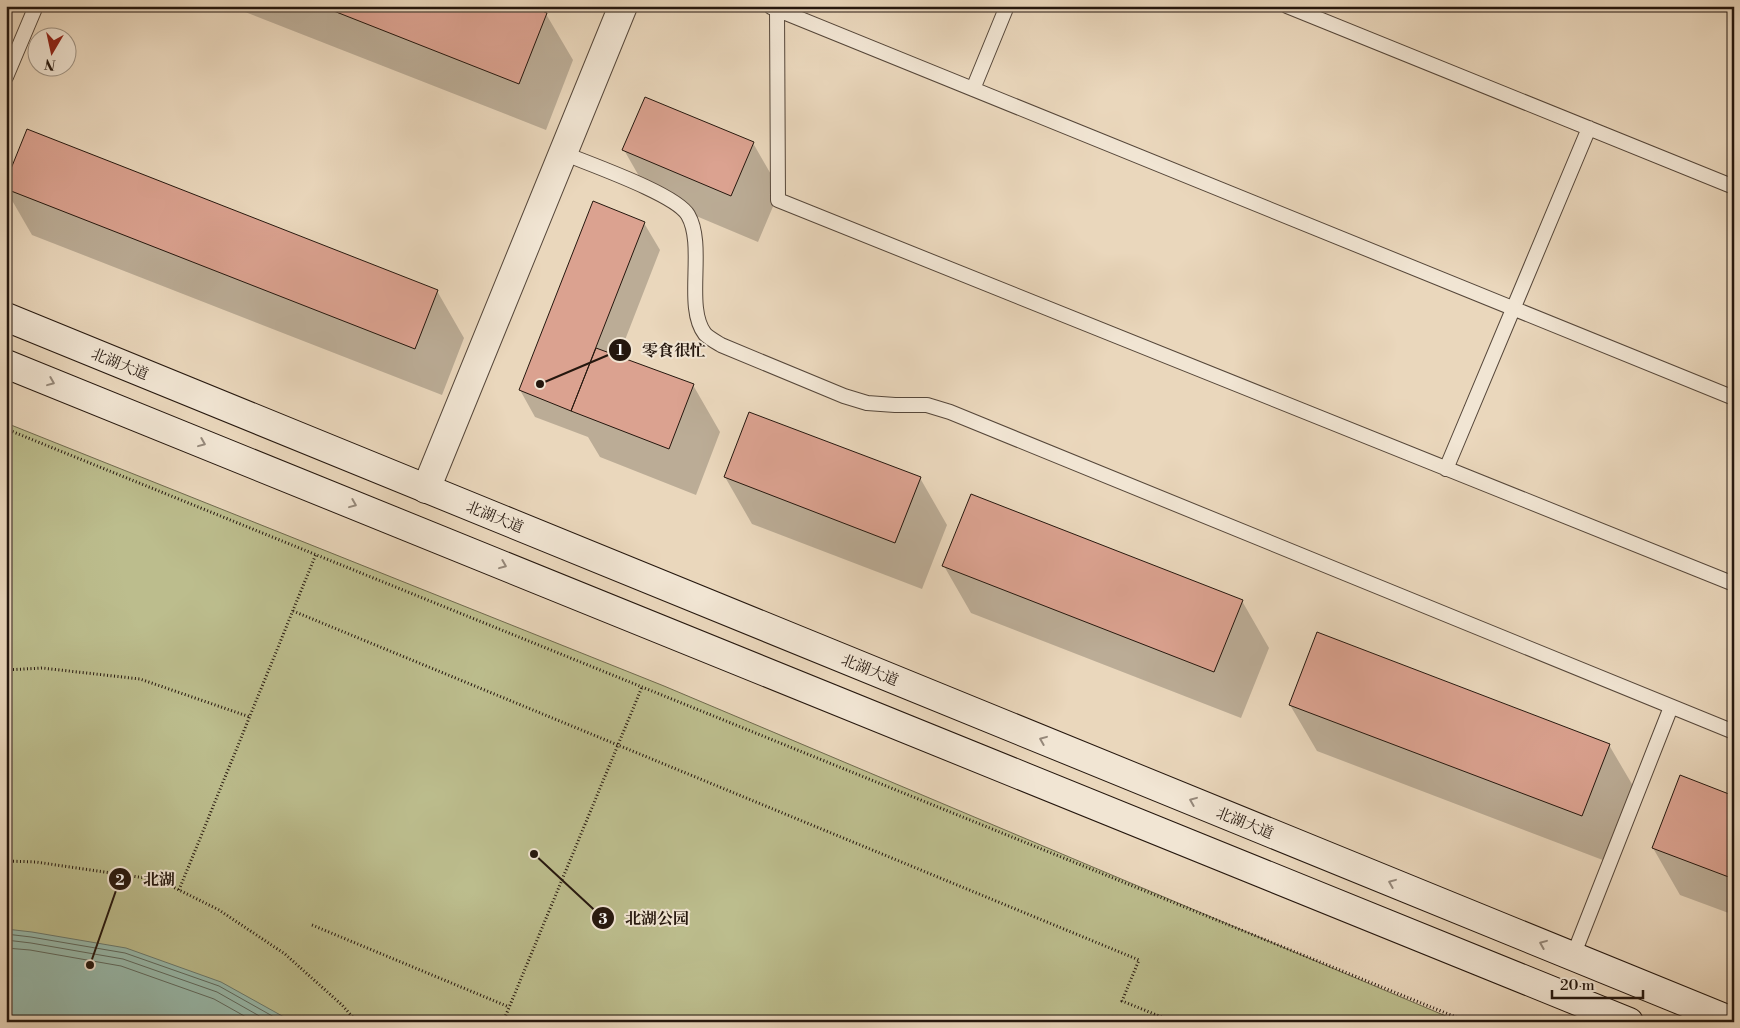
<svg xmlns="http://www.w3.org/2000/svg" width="1740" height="1028" font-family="'Libre Bodoni','Noto Serif SC',serif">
	<rect width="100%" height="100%" fill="#ead7bc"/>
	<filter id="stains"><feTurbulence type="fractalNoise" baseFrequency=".004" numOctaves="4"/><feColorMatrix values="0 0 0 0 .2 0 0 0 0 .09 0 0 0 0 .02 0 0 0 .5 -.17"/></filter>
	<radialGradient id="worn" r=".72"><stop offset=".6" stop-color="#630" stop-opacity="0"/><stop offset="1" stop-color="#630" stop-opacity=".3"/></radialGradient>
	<path fill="#bcbd8d" stroke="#706a4e" d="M6,423L664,686L1460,1022H6Z"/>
	<path fill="#98baac" stroke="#6a796d" d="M6,929L32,932L126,948L221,982L293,1022H6Z"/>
	<path fill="#0003" d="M230,6H527L546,14L573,60L546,130Z
		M753,143L780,190L758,242L651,197L624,150Z
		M6,185L437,291L464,338L442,395L32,235L6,190Z
		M644,223L660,250L618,358L693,385L720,432L696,495L600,457L588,437L535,417L520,390Z
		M725,477L920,478L947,525L922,589L752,524Z
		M944,566L1242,601L1269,648L1241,718L971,613Z
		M1290,705L1609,745L1636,791L1608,862L1317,751Z
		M1734,797V915L1680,895L1653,848Z"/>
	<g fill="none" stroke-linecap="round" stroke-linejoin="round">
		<path stroke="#5e685d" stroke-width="1" d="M6,934L31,937L125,953L219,986L283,1022
			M6,940L31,943L123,959L217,992L270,1022
			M6,948L30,950L121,966L214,999L255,1022"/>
	</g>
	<path fill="#dba290" stroke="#25170e" d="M321,6H531L547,13L519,84Z
		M645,97L754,142L731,196L622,150Z
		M27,129L438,290L415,349L6,189V181Z
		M593,201L645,222L571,411L519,390Z
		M596,348L694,384L669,449L571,411Z
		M749,412L921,477L895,543L724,477Z
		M971,494L1243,600L1214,672L942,566Z
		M1317,632L1610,744L1582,816L1289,705Z
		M1680,775L1734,796V879L1652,848Z"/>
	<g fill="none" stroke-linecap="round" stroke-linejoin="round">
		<g stroke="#56473a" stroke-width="16">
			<path id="service" d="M1287,6L1734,187
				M771,7L1734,398
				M777,10L778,200L1734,584
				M6,77L36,6
				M973,89L1007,6
				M563,153C589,164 676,194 688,215C706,246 684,307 705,334C709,338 716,342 721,345L844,396L867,403L895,405H927L950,412L1734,732
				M1446,469L1589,128
				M1573,956L1671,707"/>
		</g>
		<g stroke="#56473a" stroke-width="30">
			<path id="minor" d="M426,489L623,6"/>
		</g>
		<g stroke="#25170e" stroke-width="30">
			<path id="secondary" d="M6,317L1734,1022
				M6,364L1629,1022"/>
		</g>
		<path stroke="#25170e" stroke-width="3" stroke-dasharray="1 2.5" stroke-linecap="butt" d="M6,429L1468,1022
			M293,611L1139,960L1122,1001L1174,1022
			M6,670L42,668L140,679L250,717
			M6,861L36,862L159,880L219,910L285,954L342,1005L357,1022
			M179,890L316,554
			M312,925L509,1007
			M503,1022L642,687"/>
		<use href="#service" stroke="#f1e5d3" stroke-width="14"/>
		<use href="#minor" stroke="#f1e5d3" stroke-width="28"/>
		<use href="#secondary" stroke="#f1e5d3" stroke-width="28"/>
	</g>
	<defs><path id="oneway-chevron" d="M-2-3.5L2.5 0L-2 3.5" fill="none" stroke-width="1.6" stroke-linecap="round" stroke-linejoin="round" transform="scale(1.25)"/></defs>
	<g stroke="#95887a">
		<use href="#oneway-chevron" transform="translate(51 382) rotate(22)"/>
		<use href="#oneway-chevron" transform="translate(202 443) rotate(22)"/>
		<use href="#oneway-chevron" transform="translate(353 504) rotate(22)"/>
		<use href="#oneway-chevron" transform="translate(503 565) rotate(22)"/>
		<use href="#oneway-chevron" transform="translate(1043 740) rotate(-158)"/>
		<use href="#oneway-chevron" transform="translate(1193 801) rotate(-158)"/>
		<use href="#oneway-chevron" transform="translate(1392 883) rotate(-158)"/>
		<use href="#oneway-chevron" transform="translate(1543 944) rotate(-158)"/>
	</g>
	<g text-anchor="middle" stroke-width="4" stroke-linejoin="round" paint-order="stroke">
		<g font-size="15" fill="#25170e" stroke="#f1e5d3">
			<text transform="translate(120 364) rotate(22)" y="5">北湖大道</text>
			<text transform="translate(495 517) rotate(22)" y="5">北湖大道</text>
			<text transform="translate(870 670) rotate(22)" y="5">北湖大道</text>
			<text transform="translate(1245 823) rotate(22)" y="5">北湖大道</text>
		</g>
	</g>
	<path fill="none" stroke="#25170e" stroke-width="2" d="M540 384L620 350M90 965L120 879M534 854L603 918"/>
	<g fill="#25170e" stroke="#f1e5d3" stroke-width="2">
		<circle cx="540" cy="384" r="5"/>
		<circle cx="90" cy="965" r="5"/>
		<circle cx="534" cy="854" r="5"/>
		<circle cx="620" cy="350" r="12"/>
		<circle cx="120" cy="879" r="12"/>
		<circle cx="603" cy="918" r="12"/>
	</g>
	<g font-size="15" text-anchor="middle" font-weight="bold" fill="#fff">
		<text x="620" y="355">1</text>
		<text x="120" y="885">2</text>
		<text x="603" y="924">3</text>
	</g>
	<g font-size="16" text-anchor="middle" font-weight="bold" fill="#25170e" stroke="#f1e5d3" stroke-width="4" stroke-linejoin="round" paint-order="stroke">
		<text x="674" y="356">零食很忙</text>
		<text x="159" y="885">北湖</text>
		<text x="657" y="924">北湖公园</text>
	</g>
	<rect width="1740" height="1028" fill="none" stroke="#ead7bc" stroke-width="25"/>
	<rect x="8" y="8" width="1725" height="1013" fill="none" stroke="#25170e" stroke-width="2.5"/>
	<rect x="12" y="12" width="1715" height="1003" fill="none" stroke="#25170e"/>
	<g transform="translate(52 52) rotate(189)"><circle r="24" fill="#f1e5d3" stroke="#9f9384"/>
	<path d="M0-4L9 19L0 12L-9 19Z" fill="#8f2418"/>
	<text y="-8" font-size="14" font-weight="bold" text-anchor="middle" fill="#25170e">N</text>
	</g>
	<path d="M1552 990v8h91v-8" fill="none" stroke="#25170e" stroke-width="2.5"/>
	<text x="1560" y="990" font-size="15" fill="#25170e" stroke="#f1e5d3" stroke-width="4" paint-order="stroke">20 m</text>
	<rect width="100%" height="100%" filter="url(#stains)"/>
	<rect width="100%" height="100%" fill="url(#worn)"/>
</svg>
